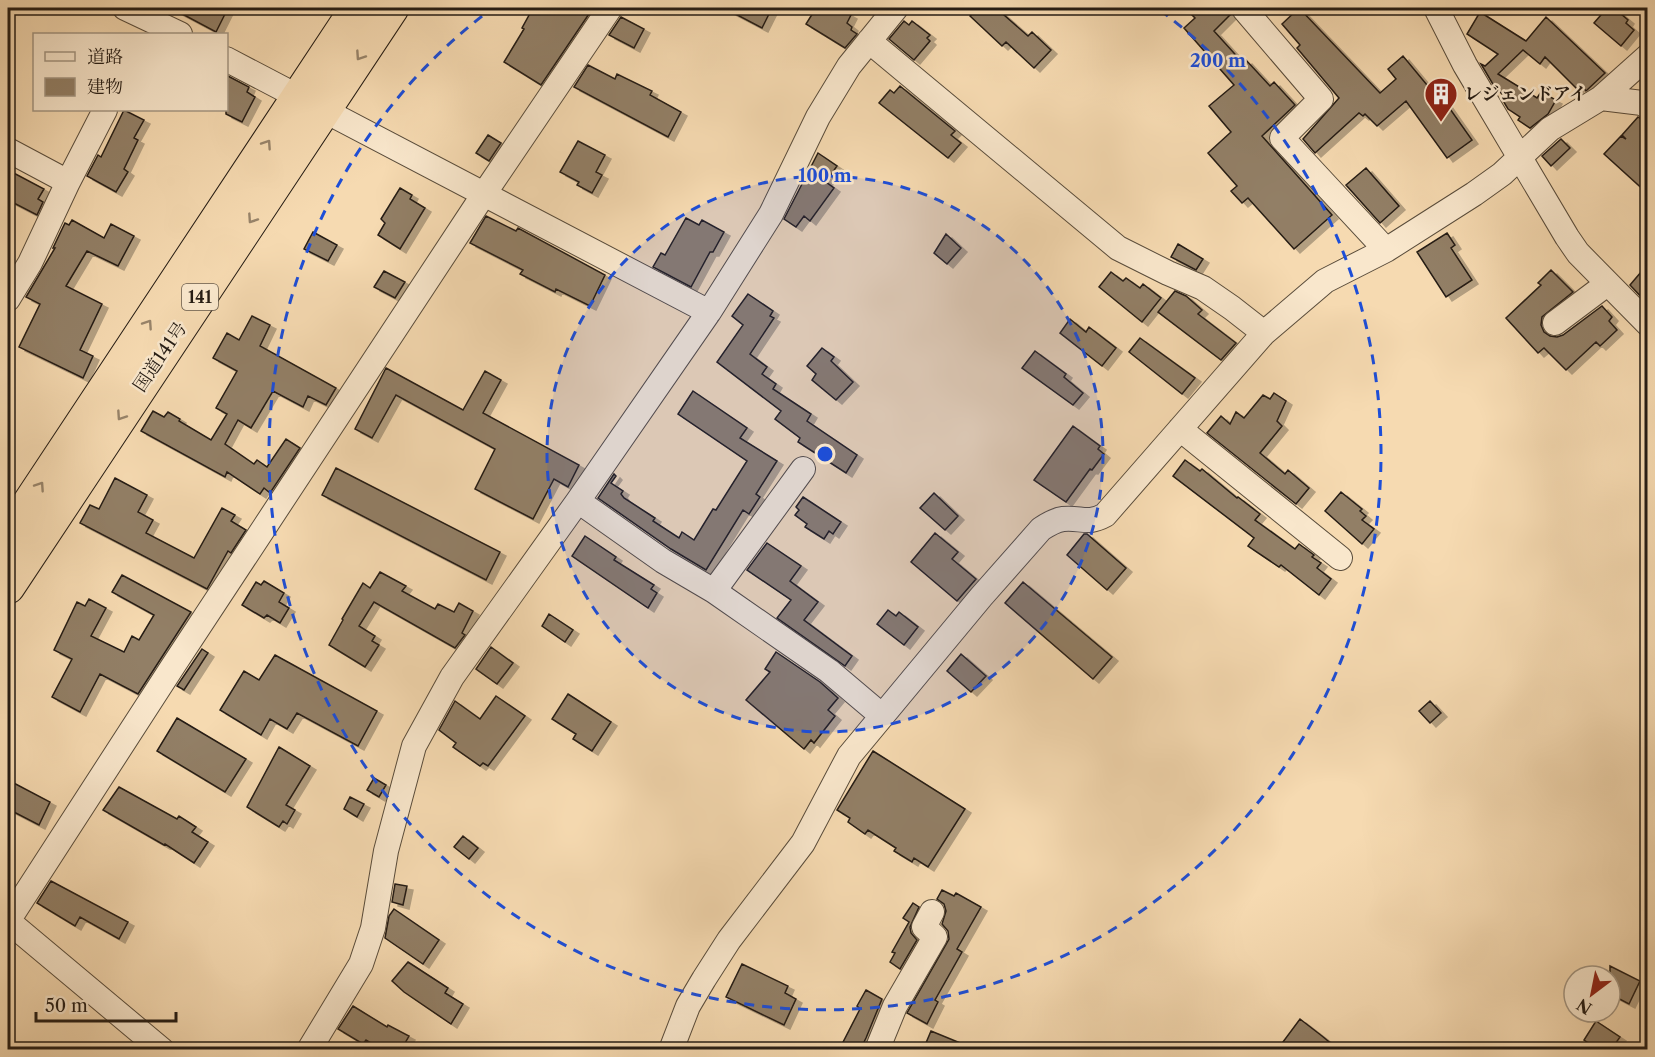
<svg xmlns="http://www.w3.org/2000/svg" width="1655" height="1057" font-family="'Libre Caslon Text','Noto Serif JP',serif">
	<defs>
		<filter id="shadow"><feDropShadow dx="6" dy="4" stdDeviation="0" flood-color="#0004"/></filter>
	</defs>
	<rect width="100%" height="100%" fill="#f6dab1"/>
	<filter id="stains"><feTurbulence type="fractalNoise" baseFrequency=".00333" numOctaves="4"/><feColorMatrix values="0 0 0 0 .2 0 0 0 0 .09 0 0 0 0 .02 0 0 0 .5 -.17"/></filter>
	<radialGradient id="worn" r=".72"><stop offset=".6" stop-color="#630" stop-opacity="0"/><stop offset="1" stop-color="#630" stop-opacity=".3"/></radialGradient>
	<path fill="#927f66" stroke="#251c14" stroke-width="1.5" filter="url(#shadow)" d="M171,8H228L216,32Z
		M533,8H593L541,85L504,62L524,29L522,28Z
		M724,8H772L762,28Z
		M816,8H824L835,14L839,8L851,15L847,23L852,27L851,30L857,34L845,48L806,24Z
		M977,8H996L1028,36L1032,32L1051,50L1034,68L1006,42L1002,46L970,16Z
		M1185,8H1230L1231,14L1214,31L1243,63L1246,60L1270,86L1274,82L1295,105L1262,136L1332,215L1294,249L1248,198L1242,203L1231,191L1237,186L1208,153L1231,132L1209,106L1234,85L1184,28L1195,18Z
		M1299,8L1380,93L1396,79L1388,69L1403,56L1432,91L1436,89L1472,140L1447,158L1406,101L1377,126L1365,114L1363,116L1359,113L1315,153L1303,139L1339,98L1297,48L1300,45L1282,24Z
		M1607,8H1614L1628,20L1626,23L1634,30L1621,46L1594,23Z
		M1480,12L1526,41L1546,17L1605,73L1586,91L1581,85L1577,89L1545,57L1540,64L1523,50L1498,74L1537,98L1541,92L1556,100L1548,114L1530,128L1518,120L1520,117L1508,109L1502,99L1504,96L1494,86L1481,64L1485,66L1498,54L1467,34Z
		M621,17L644,29L634,48L609,35Z
		M904,21L909,25L912,21L930,35L927,38L930,41L914,60L889,39Z
		M588,65L615,79L617,74L652,91L650,95L681,112L668,137L574,87Z
		M226,75L249,87L247,92L255,97L242,122L226,114Z
		M900,86L955,131L951,135L961,143L948,158L879,103L890,90L894,93Z
		M124,110L144,120L134,138L138,140L124,169L128,172L116,192L87,176L98,155L101,157Z
		M1638,117L1647,123V193L1604,154L1621,136L1626,139L1622,135Z
		M488,135L501,143L489,161L476,153Z
		M1561,139L1570,148L1551,166L1542,156Z
		M578,141L605,155L596,172L602,175L592,193L577,185L579,182L560,172Z
		M818,153L837,166L826,182L834,188L810,221L804,216L796,227L784,219Z
		M1366,168L1399,206L1380,223L1346,185Z
		M8,170L44,189L38,199L43,202L37,215L8,200Z
		M400,188L412,195L410,199L425,208L400,249L378,235L385,223L381,219Z
		M486,216L516,231L518,228L605,275L590,306L556,289L555,292L520,274L523,270L470,243Z
		M686,218L699,225L702,220L724,232L713,252H710L691,287L653,267L661,253L665,255Z
		M72,220L104,238L111,224L134,236L118,266L87,251L66,286L102,304L80,350L93,356L83,378L19,347L40,304L26,297L55,248H53L65,223L69,225Z
		M313,232L337,245L328,261L304,249Z
		M1447,233L1455,245L1451,248L1472,280L1446,297L1417,252Z
		M946,234L961,248L947,264L934,253Z
		M1178,244L1203,259L1196,270L1171,257Z
		M1647,265V303L1630,285Z
		M1551,270L1573,292L1542,317L1541,325L1544,332L1550,336L1557,337L1563,335L1602,306L1612,317L1609,321L1617,330L1600,346L1596,342L1566,370L1544,348L1538,353L1506,318L1541,285L1538,283Z
		M384,271L405,282L395,298L374,287Z
		M1111,272L1123,281L1126,278L1140,288L1143,284L1161,298L1142,322L1099,287Z
		M1175,291L1186,296L1202,310L1198,314L1236,343L1221,360L1158,312Z
		M748,294L773,311L770,316L774,318L750,354L767,367L762,374L776,384L773,389L811,414L807,421L857,455L846,473L798,442L800,438L775,419L781,411L717,362L743,325L732,316Z
		M252,316L270,325L260,346L336,388L326,405L308,396L303,407L273,391L251,428L238,420L225,444L254,464L257,460L267,467L286,439L300,448L270,493L264,488L260,494L227,472L225,477L141,431L153,411L164,417L168,412L180,419L179,421L211,440L227,414L216,408L237,371L213,358L227,333L239,340Z
		M1070,319L1086,332L1089,327L1116,348L1102,366L1060,333Z
		M1140,338L1195,378L1182,394L1129,352Z
		M822,348L834,357L831,361L853,382L836,400L812,380L816,374L807,366Z
		M1035,351L1066,374L1064,377L1083,393L1073,405L1022,368Z
		M386,368L463,410L485,371L501,380L483,413L579,465L568,487L554,479L533,519L475,489L495,449L396,395L372,438L355,429Z
		M693,391L747,428L740,438L777,461L756,494L760,497L749,514L743,510L706,570L671,549L598,498L614,474L616,476L611,483L623,491L621,494L624,498L655,518L653,521L679,538L682,532L694,540L713,509L716,510L747,461L678,414Z
		M1274,393L1286,401L1277,421L1282,426L1260,453L1285,474L1288,470L1309,488L1296,504L1207,433L1221,416L1230,424L1236,412L1244,418L1263,395L1270,399Z
		M1073,426L1100,446L1098,449L1104,454L1092,470L1090,469L1066,502L1034,480Z
		M1185,460L1200,471L1202,469L1237,498L1238,497L1260,514L1255,520L1295,549L1299,544L1314,555L1312,557L1321,563L1317,568L1331,579L1319,595L1281,565L1279,567L1248,546L1254,538L1173,476Z
		M336,468L500,552L486,580L322,495Z
		M115,478L147,495L138,512L153,520L146,533L194,558L222,508L235,515L231,521L246,530L231,553L228,551L207,589L80,523L90,505L99,509Z
		M1341,492L1362,509L1360,511L1366,516L1362,520L1374,529L1362,544L1325,511Z
		M934,493L958,516L945,530L920,508Z
		M803,497L841,522L833,534L829,531L824,539L805,527L807,524L795,515L799,510L796,507Z
		M935,533L958,552L952,559L976,579L957,601L911,562Z
		M1084,534H1087L1126,568L1107,590L1067,555Z
		M585,536L616,557L614,560L654,585L651,589L657,593L648,608L572,556Z
		M767,543L801,566L790,581L818,602L804,620L852,656L845,666L777,618L791,600L747,570Z
		M380,572L406,586L402,591L435,609L438,604L454,612L459,603L473,611L462,633L465,635L455,648L374,602L359,626L375,636L372,641L379,645L365,667L329,645L343,620L342,619L363,583L370,588Z
		M122,575L191,612L138,694L100,674L80,712L52,697L72,659L54,650L77,602L85,606L89,599L106,608L91,636L124,652L132,636L139,640L154,615L112,592Z
		M264,581L284,593L279,602L289,608L280,623L267,615L264,618L242,605L256,582L261,585Z
		M1023,582L1112,657L1093,679L1005,603Z
		M888,610L896,616L899,612L918,627L904,645L877,624Z
		M549,614L573,630L565,642L542,626Z
		M491,647L513,663L497,684L476,669Z
		M202,649L208,653L184,690L177,686Z
		M776,652L820,682L838,698L828,710L835,716L814,743L811,740L804,749L746,700L770,672L765,669Z
		M961,654L986,676L971,692L947,671Z
		M275,655L377,711L358,746L297,713L287,729L270,719L261,735L220,710L244,671L259,680Z
		M568,694L611,722L592,751L573,739L576,734L552,719Z
		M496,696L525,716L488,766L483,763L480,766L453,747L456,743L439,730L455,701L480,719Z
		M1430,701L1441,713L1430,723L1419,711Z
		M177,718L246,759L225,792L157,751Z
		M279,747L310,766L286,805L295,810L287,824L283,821L279,827L247,807Z
		M873,751L965,809L928,867L914,858L912,862L894,851L896,848L868,830L865,834L848,822L850,818L837,810Z
		M374,778L386,785L379,797L367,790Z
		M8,780L50,802L39,825L8,809Z
		M119,787L177,819L179,816L196,827L192,832L208,842L194,863L165,844L164,845L103,810Z
		M350,797L364,804L357,817L344,809Z
		M463,836L478,848L469,859L454,847Z
		M51,881L128,922L119,939L80,917L75,926L37,903Z
		M395,884L407,886L403,905L392,902Z
		M942,890L954,896L956,893L981,907L957,949L962,952L935,1000L938,1002L927,1024L907,1013L949,939L948,931L942,924L946,911L944,904L937,899Z
		M913,903L919,907L910,927L911,933L917,940L900,969L890,962L895,953L892,952L909,922L903,918Z
		M394,909L439,940L423,964L385,938L389,916Z
		M408,962L448,988L445,993L463,1004L451,1024L404,992L392,981Z
		M742,964L788,986L785,993L796,999L784,1025L726,997Z
		M1610,966L1640,981L1629,1004L1610,994Z
		M866,990L882,999L866,1038L860,1050H839L860,1009L857,1006Z
		M353,1006L387,1027L388,1025L409,1036L401,1050H382L366,1040L363,1044L338,1029Z
		M1300,1019L1322,1036L1339,1050H1277Z
		M1596,1021L1620,1037L1611,1050H1599L1584,1040Z
		M931,1031L975,1049V1050H923Z"/>
	<g fill="none" stroke-linecap="round" stroke-linejoin="round">
		<g stroke="#594c3b" stroke-width="26">
			<path id="minor" d="M125,8L180,34
				M1436,8L1465,65L1567,237L1578,253L1648,324
				M1244,9L1321,99L1282,138L1386,250
				M869,41L1118,248L1168,273L1203,288L1232,308L1264,333
				M226,59L709,312
				M1601,98L1642,103L1648,107
				M8,150L68,182
				M8,299L30,263L68,182L105,110
				M1555,323L1607,284
				M1180,429L1340,558
				M578,501L663,561L714,591L829,671L881,715
				M714,591L803,469
				M162,1050L8,921L173,666L484,194L610,8
				M309,1050L361,964L373,928L386,851L414,746L452,677L578,501L709,312L771,214L818,117L849,66L896,8
				M671,1050L688,1006L704,979L729,940L803,843L849,756L981,597L1041,529C1047,525 1055,520 1063,519C1081,517 1087,525 1105,515L1264,333L1325,281L1386,250L1474,194L1502,174L1550,129L1601,98L1648,56
				M877,1050L895,1006L935,937L924,927L932,912"/>
		</g>
		<g stroke="#251c14" stroke-width="35">
			<path id="highway" d="M8,535L357,8
				M8,587L392,8"/>
		</g>
		<use href="#minor" stroke="#f9e7cc" stroke-width="24"/>
		<use href="#highway" stroke="#f6dab1" stroke-width="33"/>
	</g>
	<defs><path id="oneway-chevron" d="M-2-3.5L2.5 0L-2 3.5" fill="none" stroke-width="1.6" stroke-linecap="round" stroke-linejoin="round" transform="scale(1.5)"/></defs>
	<g stroke="#98846a">
		<use href="#oneway-chevron" transform="translate(360 56) rotate(124)"/>
		<use href="#oneway-chevron" transform="translate(267 144) rotate(-56)"/>
		<use href="#oneway-chevron" transform="translate(252 219) rotate(124)"/>
		<use href="#oneway-chevron" transform="translate(148 324) rotate(-56)"/>
		<use href="#oneway-chevron" transform="translate(121 416) rotate(124)"/>
		<use href="#oneway-chevron" transform="translate(40 486) rotate(-56)"/>
	</g>
	<circle cx="825" cy="454" r="278" fill="#1d4ed8" fill-opacity=".12"/>
	<g fill="none" stroke="#1d4ed8" stroke-width="3" stroke-dasharray="10 8">
		<circle cx="825" cy="454" r="278"/>
		<path d="M1160 10A556 556 0 1 1 490 10"/>
	</g>
	<defs>
		<g id="building-pin" transform="scale(1.725)"><path d="M0 17L-7.5 6A9.5 9.5 0 1 1 7.5 6Z" fill="#8f2418" stroke="#f9e7cc"/><path d="M-4-6H4V6H1V3H-1V6H-4ZM-2.5-4.3h1.7v1.8h-1.7ZM.8-4.3h1.7v1.8H.8ZM-2.5-1h1.7V.8h-1.7ZM.8-1h1.7V.8H.8Z" fill="#fff"/></g>
	</defs>
	<g fill-rule="evenodd">
		<use href="#building-pin" x="1441" y="94"/>
	</g>
	<g text-anchor="middle" stroke-width="5" stroke-linejoin="round" paint-order="stroke">
		<rect fill="#f9e7cc" stroke="#65594b" stroke-width="1.5" x="182" y="284" width="36" height="26" rx="4.5"/>
		<g font-size="16" font-weight="bold" fill="#251c14">
			<text x="200" y="303">141</text>
		</g>
		<g font-size="18" font-weight="bold" fill="#251c14" stroke="#f9e7cc" text-anchor="start">
			<text x="1464" y="100">レジェンドアイ</text>
		</g>
		<g font-size="18" fill="#251c14" stroke="#f9e7cc">
			<text transform="translate(160 357) rotate(-56)" y="6">国道141号</text>
		</g>
	</g>
	<circle cx="825" cy="454" r="9" fill="#1d4ed8" stroke="#f9e7cc" stroke-width="3"/>
	<g font-size="18" text-anchor="middle" font-weight="bold" fill="#1d4ed8" stroke="#f9e7cc" stroke-width="5" stroke-linejoin="round" paint-order="stroke">
		<text x="1218" y="67">200 m</text>
		<text x="825" y="182">100 m</text>
	</g>
	<rect width="1655" height="1057" fill="none" stroke="#f6dab1" stroke-width="30"/>
	<rect x="9" y="9" width="1637" height="1039" fill="none" stroke="#251c14" stroke-width="3"/>
	<rect x="15" y="15" width="1625" height="1027" fill="none" stroke="#251c14" stroke-width="1.5"/>
	<rect x="33" y="33" width="195" height="78" fill="#f9e7cc" stroke="#a49682" stroke-width="1.5"/>
	<rect x="45" y="52" width="30" height="9" fill="#f9e7cc" stroke="#a49682" stroke-width="1.5"/>
	<text x="87" y="63" font-size="18" fill="#251c14">道路</text>
	<rect x="45" y="78" width="30" height="18" fill="#927f66" stroke="#a49682" stroke-width="1.5"/>
	<text x="87" y="93" font-size="18" fill="#251c14">建物</text>
	<g transform="translate(1592 994) rotate(212)"><circle r="28" fill="#f9e7cc" stroke="#a49682" stroke-width="1.5"/>
	<path d="M0-4.5L10 22L0 15L-10 22Z" fill="#8f2418"/>
	<text y="-9" font-size="16" font-weight="bold" text-anchor="middle" fill="#251c14">N</text>
	</g>
	<path d="M36 1012v9h140v-9" fill="none" stroke="#251c14" stroke-width="3"/>
	<text x="45" y="1012" font-size="18" fill="#251c14" stroke="#f9e7cc" stroke-width="4.5" paint-order="stroke">50 m</text>
	<rect width="100%" height="100%" filter="url(#stains)"/>
	<rect width="100%" height="100%" fill="url(#worn)"/>
</svg>
